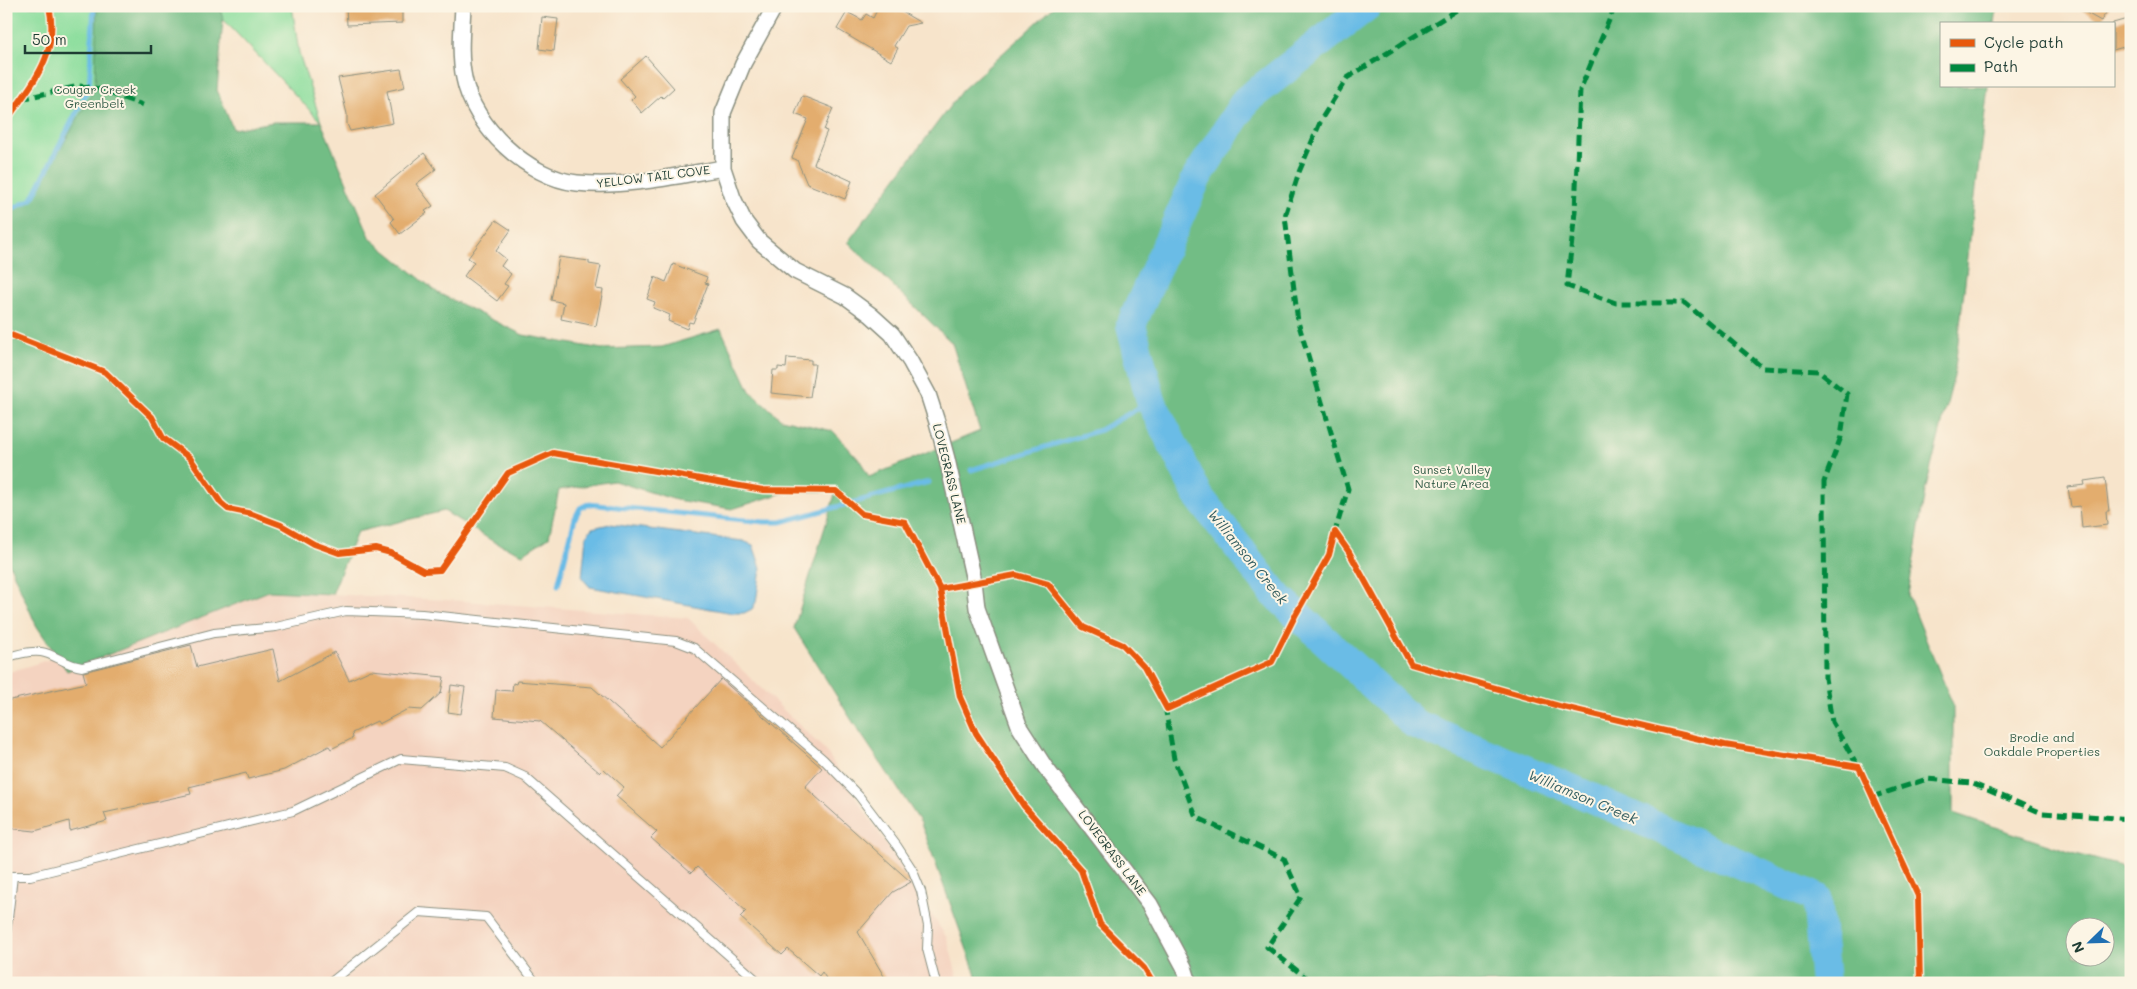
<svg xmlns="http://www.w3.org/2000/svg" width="2137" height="989" font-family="Mali,sans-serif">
	<rect width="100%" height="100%" fill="#fcf5e5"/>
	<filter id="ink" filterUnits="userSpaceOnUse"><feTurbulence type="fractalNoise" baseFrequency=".02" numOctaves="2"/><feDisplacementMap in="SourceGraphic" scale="10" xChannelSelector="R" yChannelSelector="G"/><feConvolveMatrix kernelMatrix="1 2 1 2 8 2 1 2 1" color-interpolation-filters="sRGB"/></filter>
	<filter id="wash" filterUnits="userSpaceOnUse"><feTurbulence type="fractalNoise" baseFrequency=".0096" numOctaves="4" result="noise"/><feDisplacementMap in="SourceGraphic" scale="20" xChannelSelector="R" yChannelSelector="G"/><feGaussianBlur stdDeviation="1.12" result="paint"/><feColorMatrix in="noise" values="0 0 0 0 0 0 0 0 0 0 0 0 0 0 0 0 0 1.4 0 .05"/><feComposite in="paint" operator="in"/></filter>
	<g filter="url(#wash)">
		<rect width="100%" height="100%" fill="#f7e4cb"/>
		<path fill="#f4d3c0" d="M269,591L464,601L688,618L826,751L947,938L959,983H6V673Z"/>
		<path fill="#8dde9e" stroke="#568e69" d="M6,6H185L6,401Z
			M219,6H292L299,53L321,122L223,19Z"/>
		<path fill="#72bd85" stroke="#487d5c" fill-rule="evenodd" d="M97,6H219L223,19L217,90L233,129L274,122H321L371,239L438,293L523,335L602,349L662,347L721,329L750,391L781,419L833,431L861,462L869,477L980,431L952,343L848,242L962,90L1055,6H1997L1995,24H1941V86H1988L1954,376L1925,491L1908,595L1953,705V813L2069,852L2131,869V983H979L921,823L851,719L794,628L836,491H789L732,509L676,500L614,481L559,490L549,537L523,554L494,542L444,511L357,532L332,594L269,591L67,671L36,625L6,556V212L32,199L95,88ZM2074,926H2104V956H2074Z"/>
		<path fill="#6bbce6" stroke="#457c8d" d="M610,524L743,541L753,545L761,568L756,602L752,609L744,613H733L590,587L582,578L586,536L592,528Z"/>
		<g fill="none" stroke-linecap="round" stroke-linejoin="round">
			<path stroke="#6bbce6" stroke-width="5" d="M6,212L32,199L89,88L94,6
				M971,470L1100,430L1151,401
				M558,585L575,518L580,508L588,504L764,522H781L929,482"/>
			<path stroke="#6bbce6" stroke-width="30" d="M1367,6L1246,100L1197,177L1131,325L1151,401L1199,497L1274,593L1415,724L1569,788L1817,898L1825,983"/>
		</g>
		<g id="blocks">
			<path fill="#e3ad6e" d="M346,6H402V23L347,25Z
				M879,6H892L921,23L906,26L894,46L898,48L891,61L837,29L847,12L862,20L866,14L873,18Z
				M2074,6H2110L2101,21Z
				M542,17L558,19L554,51L539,49Z
				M2131,18V45L2113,50V23Z
				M646,56L674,88L663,98L661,96L642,113L631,100L635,96L620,79Z
				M401,69L405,87L387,91L393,123L350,131L347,124V114L338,78Z
				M802,96L833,108L824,130L827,131L814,164L852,181L845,199L807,184L797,160L792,158L808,119L795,114Z
				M424,153L436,169L416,184L433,206L425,211L427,213L400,234L391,222L394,219L375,194Z
				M496,220L511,230L496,251L506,259L501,266L511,274L504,284L508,286L497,301L464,276L474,262L468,258Z
				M559,257L589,261V264L601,266L596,289L603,290L596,326L561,319L564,303L551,300Z
				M673,264L707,277L705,283L708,284L693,323L689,322L687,329L668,321L670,315L653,308L655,302L647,299L655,277L666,282Z
				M787,358L811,360V364H815L810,397L771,393L773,370H778V367L786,368Z
				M2105,478L2109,511H2106L2107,525L2082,528L2080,506L2071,507L2068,487L2085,485L2084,481Z
				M191,645L197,667L273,649L280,681L335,652L349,680L371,670L444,677L441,693L422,710L408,709L379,724L377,721L352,733L353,738L331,749L329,746L284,770L248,779L246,773L189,787L191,794L104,813L107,821L70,831L69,821L35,831L6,828V701L86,683L83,672Z
				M721,679L822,768L805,787L911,882L893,892L858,932L888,983H829L822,972L819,976L788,949L782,955L740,917L746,911L697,867L691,873L651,838L657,832L616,796L624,787L604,769L600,773L540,721L494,717L496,690L512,691L513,683L516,684L517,681L592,687L660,747Z
				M451,685L465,687L461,714L448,712Z"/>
		</g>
	</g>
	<g filter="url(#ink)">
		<use href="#blocks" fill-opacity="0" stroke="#8b9080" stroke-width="1"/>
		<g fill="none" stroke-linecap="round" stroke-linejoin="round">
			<g stroke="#8b9080" stroke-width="10">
				<path id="lane" d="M6,658C17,654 30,651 41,652C55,654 65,665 82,667L214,633L276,627L346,611L422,614L676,641L694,648L823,759L859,796L897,846L912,869L921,891L928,926L927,949L936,983
					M6,876H30L293,811L401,759L505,768L525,777L760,983
					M6,935L13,876
					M330,983L419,912L486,917L536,983"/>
			</g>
			<g stroke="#8b9080" stroke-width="18">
				<path id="street" d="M463,6C462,30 459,54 464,78C473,126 528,178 577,183C625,188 676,176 723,168
					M775,6L743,64L723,113V168L733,198L744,221L759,241L795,271L845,296L871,315L892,334L910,361L928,394L937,422L947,459L974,581L977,608L1020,728L1045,767L1150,904L1184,967L1189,983"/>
			</g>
			<use href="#lane" stroke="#fff" stroke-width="8"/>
			<use href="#street" stroke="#fff" stroke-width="15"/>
			<path stroke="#00873e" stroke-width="5" stroke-dasharray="10 5" stroke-linecap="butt" d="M1615,6L1580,90L1575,212L1567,286L1616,303H1685L1763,368L1818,371L1847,394L1841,437L1824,482L1825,678L1832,722L1859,768
				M21,99L79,86L95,88L143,105
				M1334,535L1348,489L1298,322L1285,216L1299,172L1322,118L1347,78L1463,6
				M1165,706L1174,759L1196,817L1284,859L1301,897L1267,947L1313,983
				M1872,797L1927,779L1971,783L2042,813L2131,819"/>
			<g stroke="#fcf5e5" stroke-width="9">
				<path id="cycleway" d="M6,121C32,83 60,55 49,6
					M6,333L105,372L152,417L163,438L190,458L221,503L228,509L252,514L281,525L314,544L339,553L376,549L391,553L424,571L440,570L508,473L553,453L763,490L836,491L862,514L905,522L940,589L1016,575L1048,584L1083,627L1123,645L1144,667L1167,709L1272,662L1296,614L1329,555L1335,532
					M1335,532L1349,552L1411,664L1559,706L1725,745L1859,767L1918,896L1920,983
					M940,589L960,697L976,733L1024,806L1081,870L1100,924L1144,968L1153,983"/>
			</g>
			<use href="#cycleway" stroke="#e8590c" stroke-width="6"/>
		</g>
	</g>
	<g text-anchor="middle" stroke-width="4" stroke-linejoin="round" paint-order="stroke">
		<g font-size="12" fill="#355d49" stroke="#fcf5e5">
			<text x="95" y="94">Cougar Creek<tspan x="95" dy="14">Greenbelt</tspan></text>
			<text x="1452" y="474">Sunset Valley<tspan x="1452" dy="14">Nature Area</tspan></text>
			<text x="2042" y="742">Brodie and<tspan x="2042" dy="14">Oakdale Properties</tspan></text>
		</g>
		<g font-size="12" fill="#1f3d34" stroke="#fcf5e5">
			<text transform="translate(653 177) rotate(-7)" y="4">YELLOW TAIL COVE</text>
			<text transform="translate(949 474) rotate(76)" y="4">LOVEGRASS LANE</text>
			<text transform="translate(1112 853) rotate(53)" y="4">LOVEGRASS LANE</text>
		</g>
		<g font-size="14" font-style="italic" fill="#325d60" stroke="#fcf5e5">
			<text transform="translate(1248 557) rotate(51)" y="5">Williamson Creek</text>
			<text transform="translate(1583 797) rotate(23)" y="5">Williamson Creek</text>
		</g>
	</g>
	<rect width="2137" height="989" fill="none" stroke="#fcf5e5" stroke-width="25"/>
	<rect x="1940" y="22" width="175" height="65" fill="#fcf5e5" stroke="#a4ab9e"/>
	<rect x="1950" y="39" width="25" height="8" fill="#e8590c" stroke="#a4ab9e"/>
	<text x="1984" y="48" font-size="15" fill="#1f3d34">Cycle path</text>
	<rect x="1950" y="64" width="25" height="8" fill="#00873e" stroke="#a4ab9e"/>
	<text x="1984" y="72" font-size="15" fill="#1f3d34">Path</text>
	<g transform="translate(2090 942) rotate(247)"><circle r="24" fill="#fcf5e5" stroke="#a4ab9e"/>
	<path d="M0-4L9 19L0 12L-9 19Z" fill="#1f6fb2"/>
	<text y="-8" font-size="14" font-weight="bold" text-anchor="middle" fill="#1f3d34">N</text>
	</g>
	<path d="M25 45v8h126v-8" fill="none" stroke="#1f3d34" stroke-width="2.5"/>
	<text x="32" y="45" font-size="15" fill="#1f3d34" stroke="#fcf5e5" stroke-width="4" paint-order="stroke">50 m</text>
</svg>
